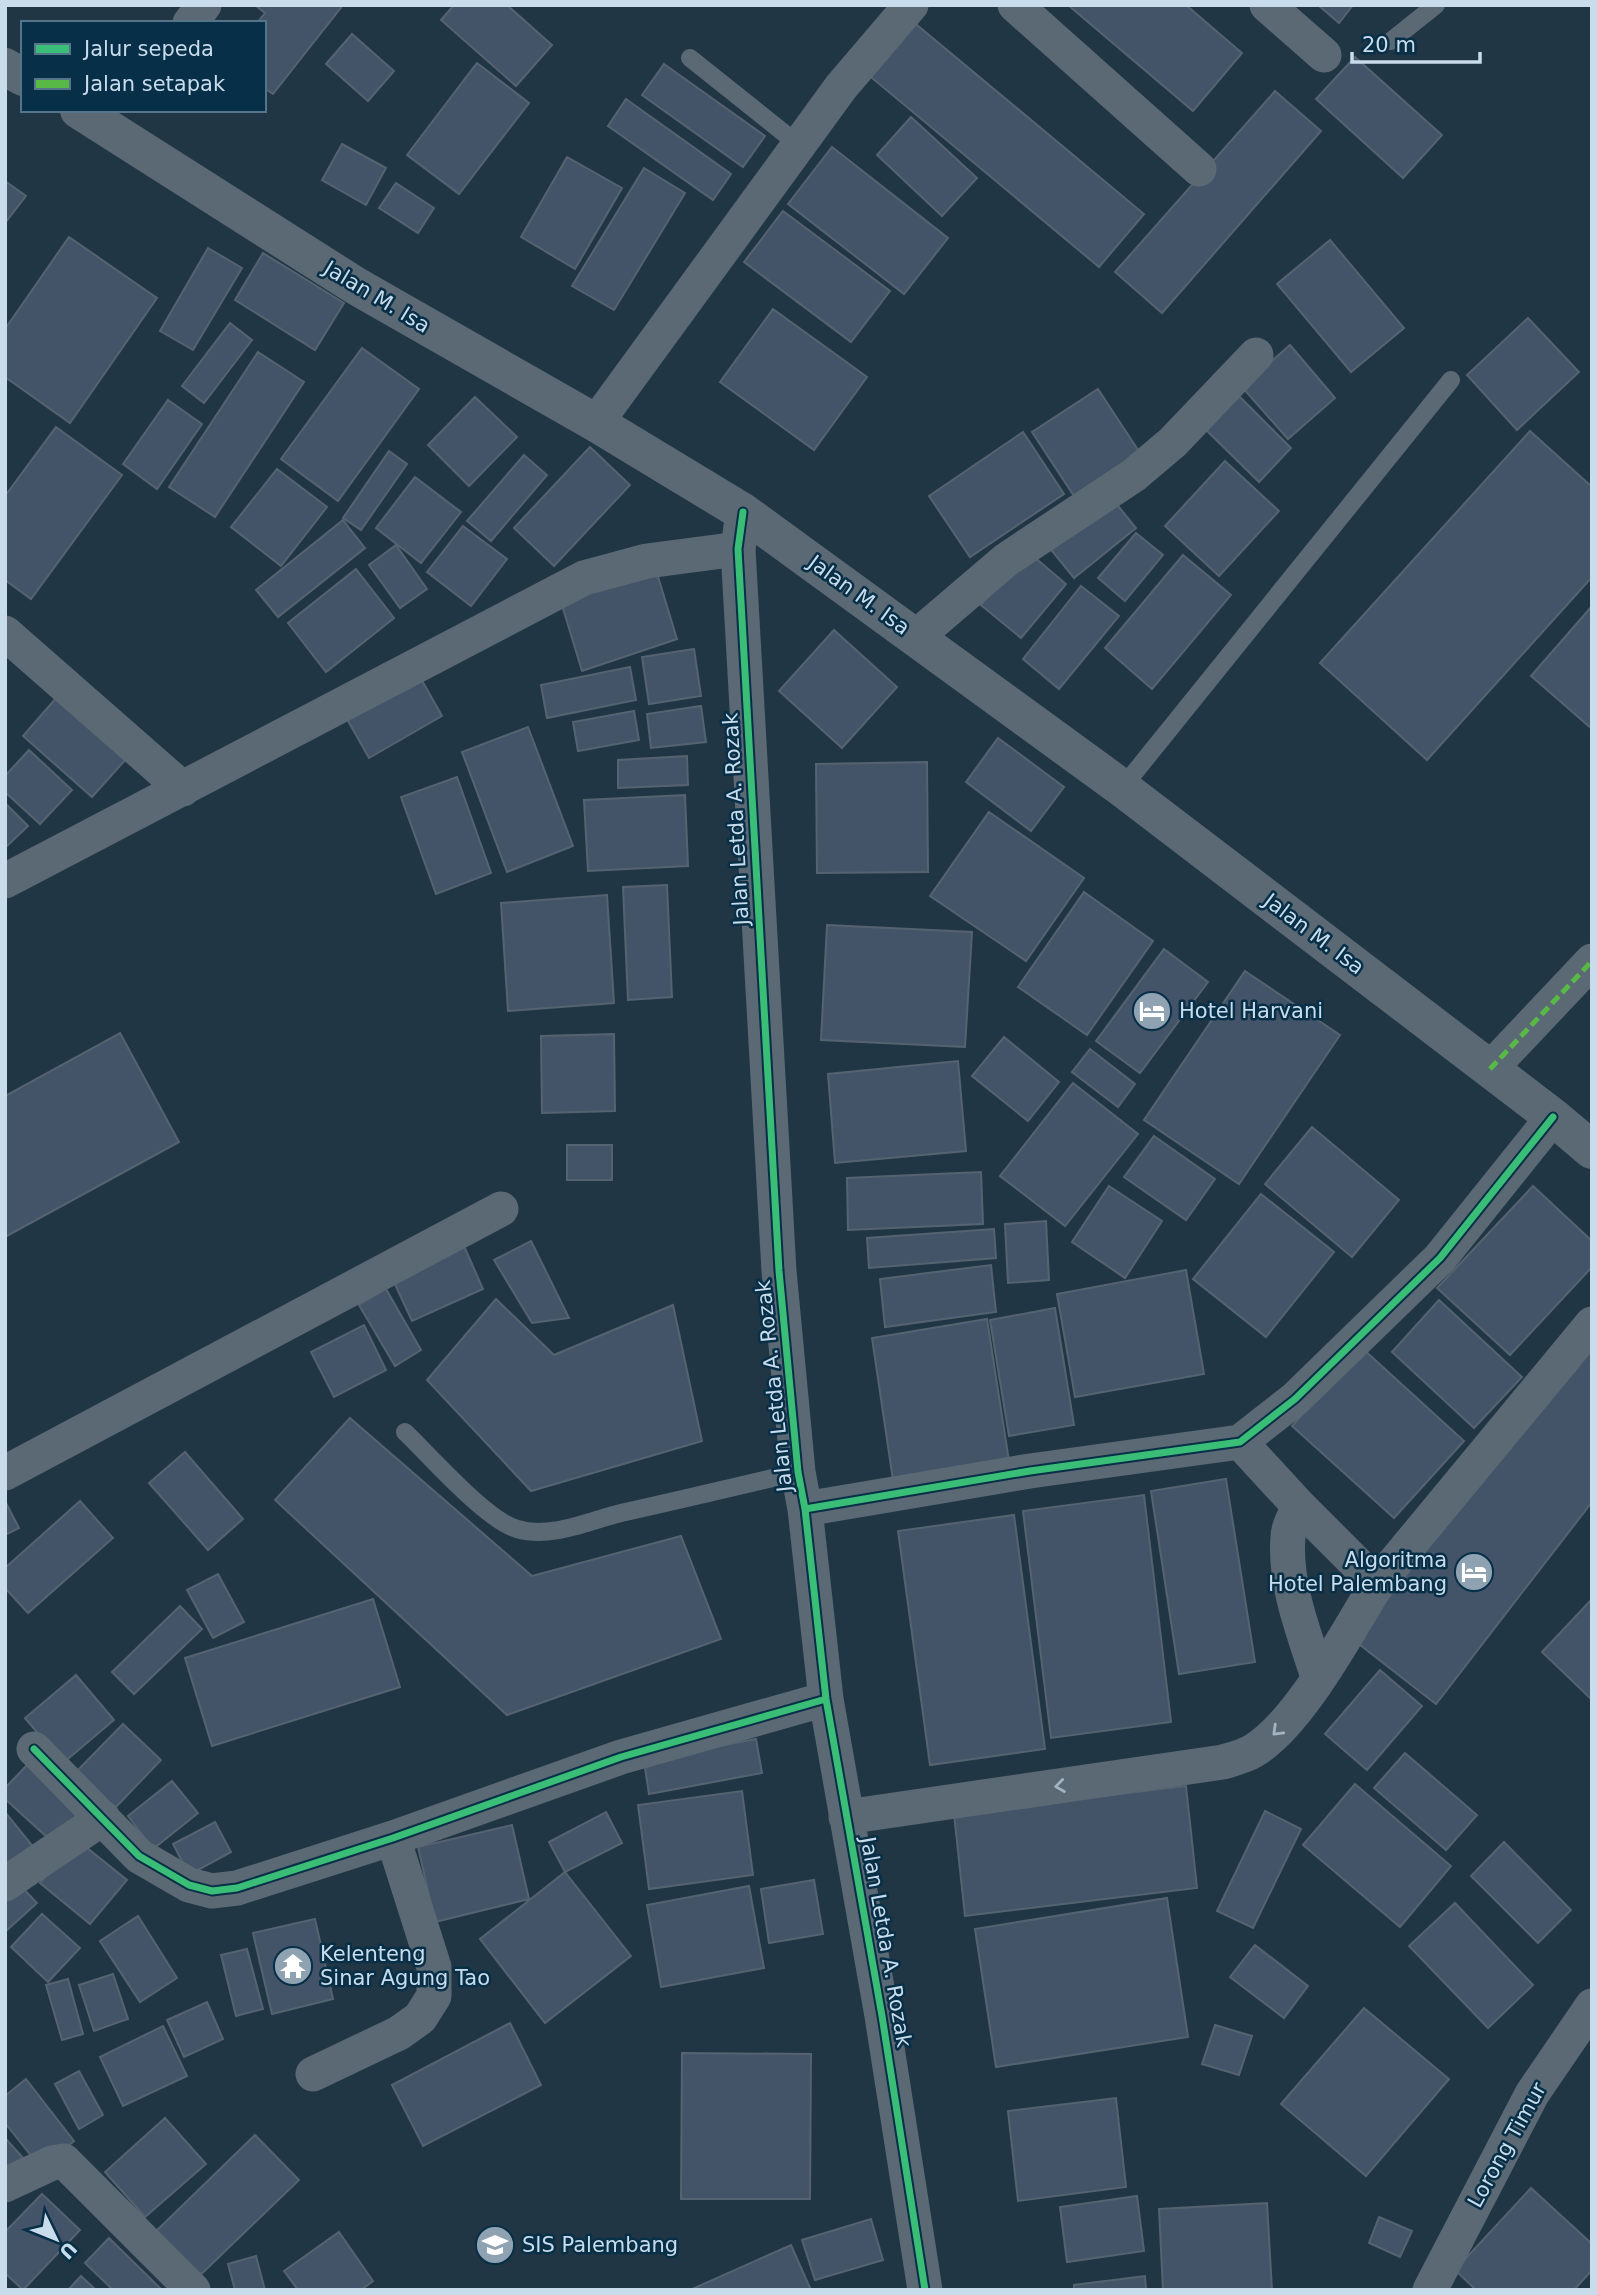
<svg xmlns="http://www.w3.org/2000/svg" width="1597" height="2295" font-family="'DejaVu Sans',sans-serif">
	<rect width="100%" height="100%" fill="#213644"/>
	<path fill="#445468" stroke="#556370" stroke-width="2" d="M255,5H343L273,94L264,88V23H257L265,13Z
		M454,5H507L552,45L516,86L441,20Z
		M1068,5H1186L1242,53L1193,111Z
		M1318,5H1353L1339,23Z
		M911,20L1144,214L1099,267L866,73Z
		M352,34L394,71L368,101L326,64Z
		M1355,57L1442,135L1403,178L1316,99Z
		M477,63L529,103L459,194L407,155Z
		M664,64L765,136L743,167L642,95Z
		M1275,91L1321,131L1162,313L1115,272Z
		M626,99L731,174L713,200L608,126Z
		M911,117L977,178L942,216L877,155Z
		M342,144L386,168L366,205L322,180Z
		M832,147L948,238L904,294L788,204Z
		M567,157L622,188L575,269L521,237Z
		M644,168L685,193L614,310L572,286Z
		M5,181L26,196L5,223Z
		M396,183L434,208L418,233L379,208Z
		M783,211L890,291L851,342L744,262Z
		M69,237L157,298L70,423L5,377V329Z
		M1330,240L1404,328L1351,372L1277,284Z
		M208,248L242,268L193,350L160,331Z
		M263,253L344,303L315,350L235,300Z
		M773,309L867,377L814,450L720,382Z
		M1528,318L1579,372L1517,430L1467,375Z
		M230,323L252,340L204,403L182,386Z
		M1290,345L1335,398L1288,439L1242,387Z
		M362,348L419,389L338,501L281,459Z
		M258,352L304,382L215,517L169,487Z
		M1098,389L1140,453L1074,496L1032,432Z
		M1236,393L1291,448L1259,482L1200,424Z
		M475,397L517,437L469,486L428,445Z
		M168,400L202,424L157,489L123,464Z
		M56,427L122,475L31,599L5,580V496Z
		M1530,431L1592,487V577L1427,760L1320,663Z
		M1023,432L1064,494L970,557L929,496Z
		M590,447L630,485L554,566L514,528Z
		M389,451L407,464L361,530L343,518Z
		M524,455L547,475L491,541L467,521Z
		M1225,461L1279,511L1219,576L1165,526Z
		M277,469L327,507L281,566L231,527Z
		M415,477L461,512L421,563L376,528Z
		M1110,496L1136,528L1074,578L1048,546Z
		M343,520L365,548L278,617L256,590Z
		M463,526L507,559L471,606L427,572Z
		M1136,533L1163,555L1125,601L1098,578Z
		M396,545L427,589L400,608L369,565Z
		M1026,550L1066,584L1021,638L981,605Z
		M1183,555L1231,595L1152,689L1105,648Z
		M356,569L394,618L326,672L288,623Z
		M656,570L677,639L582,671L561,602Z
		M1081,586L1119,616L1059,689L1023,659Z
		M1592,606V729L1531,676Z
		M834,630L897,687L842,748L779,691Z
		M694,649L701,696L649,704L642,657Z
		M630,667L636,700L547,718L541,685Z
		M420,677L442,716L369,758L347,719Z
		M57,697L127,758L92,797L23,736Z
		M701,706L706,742L651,748L647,714Z
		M634,711L639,740L578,751L573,722Z
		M528,727L573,846L507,872L462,752Z
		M998,738L1064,787L1031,831L966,782Z
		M29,750L72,790L40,824L5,792V776Z
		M687,756L688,785L618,788V760Z
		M927,762L928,872L817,873L816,764Z
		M457,777L491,873L436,894L401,797Z
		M685,795L688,866L588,871L584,800Z
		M5,803L28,826L5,848Z
		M989,812L1084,878L1026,961L930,896Z
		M667,885L672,997L628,1000L623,887Z
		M1084,892L1153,941L1087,1035L1018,987Z
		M607,895L614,1003L508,1011L501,903Z
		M827,925L972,932L965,1047L821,1040Z
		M1164,949L1208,982L1140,1073L1096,1041Z
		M1245,971L1340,1035L1239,1184L1144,1120Z
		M120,1033L179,1142L5,1237V1096Z
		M614,1034L615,1111L542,1113L541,1036Z
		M1004,1037L1059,1082L1028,1121L972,1076Z
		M1090,1049L1135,1084L1118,1107L1072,1072Z
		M958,1061L966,1151L835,1163L828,1074Z
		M1073,1083L1138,1134L1065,1226L1000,1176Z
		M1312,1127L1399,1200L1352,1257L1265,1184Z
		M1154,1136L1215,1179L1186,1220L1124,1177Z
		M567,1145H612V1180H567Z
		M981,1172L983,1224L848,1230L847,1178Z
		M1109,1186L1162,1221L1125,1278L1072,1242Z
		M1533,1186L1592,1241V1267L1510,1355L1437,1288Z
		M1261,1194L1334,1252L1266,1337L1193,1279Z
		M1046,1221L1049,1280L1008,1283L1005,1224Z
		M994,1229L996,1258L869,1268L867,1238Z
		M531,1241L569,1318L532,1323L494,1260Z
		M464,1246L483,1289L412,1321L392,1278Z
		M991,1265L996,1312L885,1327L880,1279Z
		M1186,1270L1204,1374L1075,1397L1057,1294Z
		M386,1289L421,1350L395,1366L359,1305Z
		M496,1299L554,1355L673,1305L702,1441L531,1491L427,1380Z
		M1439,1300L1522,1377L1474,1428L1392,1352Z
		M1055,1308L1074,1425L1009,1436L990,1320Z
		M987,1319L1009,1461L893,1480L872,1338Z
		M364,1325L386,1370L334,1397L311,1352Z
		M1592,1336V1502L1436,1704L1355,1641Z
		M1362,1348L1464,1441L1394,1518L1292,1426Z
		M350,1418L532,1576L681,1536L721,1639L507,1715L275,1500Z
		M185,1452L243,1519L208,1550L149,1483Z
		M1226,1479L1255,1662L1179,1674L1151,1491Z
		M1144,1495L1171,1722L1051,1738L1023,1511Z
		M5,1501L19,1528L5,1535Z
		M80,1501L113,1538L28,1613L5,1588V1568Z
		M1014,1515L1045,1749L930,1765L898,1531Z
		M218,1574L244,1622L213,1638L187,1590Z
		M373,1599L400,1687L212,1746L185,1658Z
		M1592,1599V1700L1542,1652Z
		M180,1606L202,1629L134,1694L112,1672Z
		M1380,1670L1422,1706L1367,1770L1325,1734Z
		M76,1675L114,1720L63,1763L25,1718Z
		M123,1724L161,1760L114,1809L76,1772Z
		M756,1739L762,1773L649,1794L644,1761Z
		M1405,1753L1477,1815L1446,1850L1374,1788Z
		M30,1762L88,1815L58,1847L5,1799V1788Z
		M172,1781L198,1813L153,1849L128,1816Z
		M1355,1784L1451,1866L1400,1927L1303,1845Z
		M1186,1786L1197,1888L965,1916L954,1814Z
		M742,1791L753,1875L649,1889L638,1805Z
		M1265,1811L1301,1829L1253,1928L1217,1911Z
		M5,1812L39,1854L5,1868Z
		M606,1812L622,1843L565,1872L549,1842Z
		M215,1822L231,1852L189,1875L173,1844Z
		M512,1825L529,1899L435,1922L418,1847Z
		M76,1839L127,1880L90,1924L40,1883Z
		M1504,1842L1571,1910L1538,1943L1471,1876Z
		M565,1872L631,1956L545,2023L480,1939Z
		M15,1880L37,1903L5,1932V1889Z
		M814,1880L823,1934L769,1943L761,1889Z
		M749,1886L764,1968L661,1987L647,1905Z
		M1167,1898L1188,2037L996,2067L975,1929Z
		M1455,1903L1533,1985L1488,2028L1409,1946Z
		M42,1914L80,1948L48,1982L11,1947Z
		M138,1916L177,1978L140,2002L100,1941Z
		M315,1919L333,1999L272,2014L253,1933Z
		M1255,1945L1308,1986L1284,2018L1230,1977Z
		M247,1949L263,2009L236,2016L221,1955Z
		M113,1974L128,2019L94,2031L79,1985Z
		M68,1979L83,2034L62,2040L46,1985Z
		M207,2002L223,2039L184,2057L167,2020Z
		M1364,2008L1449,2079L1366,2176L1281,2104Z
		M510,2023L541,2085L423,2146L392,2085Z
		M1215,2025L1252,2036L1239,2075L1202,2064Z
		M163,2026L187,2076L123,2106L100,2057Z
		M682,2053L811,2054L810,2199H681Z
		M79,2071L103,2115L79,2129L55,2084Z
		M26,2079L74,2141L41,2168L5,2123V2096Z
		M1116,2098L1126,2187L1018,2201L1008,2111Z
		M165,2118L206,2164L145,2217L105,2172Z
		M255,2135L299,2180L193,2282L150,2237Z
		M5,2138L24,2159L5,2175Z
		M1531,2188L1592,2244V2270L1574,2290H1476L1455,2270Z
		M42,2194L80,2230L23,2290L5,2273V2232Z
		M1137,2196L1144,2251L1067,2262L1060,2207Z
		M1267,2203L1272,2290H1163L1159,2209Z
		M1379,2217L1412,2231L1400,2257L1369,2243Z
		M871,2219L883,2260L815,2280L802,2240Z
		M339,2232L373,2281L361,2290H298L284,2271Z
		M109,2238L162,2290H113L85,2263Z
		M791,2245L811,2290H690Z
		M256,2256L265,2290H235L228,2264Z
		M81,2276L96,2290H68Z
		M1145,2276L1146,2290H1074V2285Z"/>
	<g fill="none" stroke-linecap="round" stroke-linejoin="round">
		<path stroke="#5b6974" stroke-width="18" d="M1391,41L1436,5
			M690,58L799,145
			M1122,788L1451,380
			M405,1432C431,1457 486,1520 517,1529C551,1539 588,1521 621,1513C680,1500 739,1486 798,1472"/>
		<path stroke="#5b6974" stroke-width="35" d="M1015,5L1199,169
			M1267,5L1324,55
			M190,23L204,5
			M596,423L841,87L911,5
			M743,512L738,549L779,1271L798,1472L805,1509L826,1699L882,2016L925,2290
			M5,633L183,789
			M917,636L1006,560L1134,475L1173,442L1256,355
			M5,881L584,578L647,561L738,549
			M1490,1069L1592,961
			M5,1473L501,1209
			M1299,1506C1295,1516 1288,1527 1288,1537C1284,1584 1304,1633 1318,1677
			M805,1509L1030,1471L1240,1442L1295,1399L1440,1258L1553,1117
			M1377,1584L1592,1324
			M34,1749L139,1856L189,1885L212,1891L237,1888L393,1838L621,1757L826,1699
			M846,1817L1223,1762C1233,1759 1245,1756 1253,1751C1299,1724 1348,1631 1377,1584L1299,1506L1240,1442
			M5,1884L103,1818
			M313,2074L399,2033L420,2018L434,1996V1967L393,1838
			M5,2185L52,2163L64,2161L193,2290
			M1430,2290L1532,2094L1592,2006"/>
		<path stroke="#5b6974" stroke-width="38" d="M5,67L23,77
			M79,110L356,286L596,423L743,512L1122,788L1553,1117L1592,1150"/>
		<path stroke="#58b947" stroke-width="5" stroke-dasharray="10 5" stroke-linecap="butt" d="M1490,1069L1592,961"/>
		<g stroke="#072f47" stroke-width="11">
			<path id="cycleway" d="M743,512L738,549L779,1271L798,1472L805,1509L826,1699L882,2016L925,2290
				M805,1509L1030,1471L1240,1442L1295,1399L1440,1258L1553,1117
				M34,1749L139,1856L189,1885L212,1891L237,1888L393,1838L621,1757L826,1699"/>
		</g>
		<use href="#cycleway" stroke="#3abd76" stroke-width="7"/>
	</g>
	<defs><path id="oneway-chevron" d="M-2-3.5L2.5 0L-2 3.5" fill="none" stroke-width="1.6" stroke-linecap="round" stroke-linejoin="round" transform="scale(1.75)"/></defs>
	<g stroke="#a2b4c2">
		<use href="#oneway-chevron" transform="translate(1277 1731) rotate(136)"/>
		<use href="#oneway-chevron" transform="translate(1060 1786) rotate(172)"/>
	</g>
	<defs>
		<g id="hotel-disc" transform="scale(2.0125)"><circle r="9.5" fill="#8ea2b1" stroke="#072f47"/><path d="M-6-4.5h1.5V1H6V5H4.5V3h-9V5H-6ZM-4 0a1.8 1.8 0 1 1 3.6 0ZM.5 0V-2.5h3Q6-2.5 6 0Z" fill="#fff"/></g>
		<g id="temple-disc" transform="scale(2.0125)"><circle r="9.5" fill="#8ea2b1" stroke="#072f47"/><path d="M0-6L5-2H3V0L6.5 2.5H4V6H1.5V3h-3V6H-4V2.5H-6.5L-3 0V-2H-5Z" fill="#fff"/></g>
		<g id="school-disc" transform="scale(2.0125)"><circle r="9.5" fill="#8ea2b1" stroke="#072f47"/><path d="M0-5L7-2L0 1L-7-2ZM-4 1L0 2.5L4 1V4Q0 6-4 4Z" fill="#fff"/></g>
	</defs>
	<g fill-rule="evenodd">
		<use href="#hotel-disc" x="1152" y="1011"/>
		<use href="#hotel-disc" x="1474" y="1572"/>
		<use href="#temple-disc" x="293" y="1966"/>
		<use href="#school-disc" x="495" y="2245"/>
	</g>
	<g text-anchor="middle" stroke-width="5" stroke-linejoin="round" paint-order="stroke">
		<g font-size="21" fill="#c8dcec" stroke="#072f47">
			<text transform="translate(377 297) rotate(31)" y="7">Jalan M. Isa</text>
			<text transform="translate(859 595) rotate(36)" y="7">Jalan M. Isa</text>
			<text transform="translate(736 819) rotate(-93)" y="7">Jalan Letda A. Rozak</text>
			<text transform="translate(1314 934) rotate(37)" y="7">Jalan M. Isa</text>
			<text transform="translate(774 1386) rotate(-96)" y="7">Jalan Letda A. Rozak</text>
			<text transform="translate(886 1942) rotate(80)" y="7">Jalan Letda A. Rozak</text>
			<text transform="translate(1507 2145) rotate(-61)" y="7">Lorong Timur</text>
		</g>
		<g font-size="21" fill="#c8dcec" stroke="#072f47" text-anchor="start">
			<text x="1179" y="1018">Hotel Harvani</text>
			<text x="1447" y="1567" text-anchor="end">Algoritma<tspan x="1447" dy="24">Hotel Palembang</tspan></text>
			<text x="320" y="1961">Kelenteng<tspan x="320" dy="24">Sinar Agung Tao</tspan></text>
			<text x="522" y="2252">SIS Palembang</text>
		</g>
	</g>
	<rect width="1597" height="2295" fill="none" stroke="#c8dcec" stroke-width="14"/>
	<rect x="21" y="21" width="245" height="91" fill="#072f47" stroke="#547489" stroke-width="2"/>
	<rect x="35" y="44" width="35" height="10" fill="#3abd76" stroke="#547489" stroke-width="2"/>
	<text x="84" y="56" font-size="21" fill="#c8dcec">Jalur sepeda</text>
	<rect x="35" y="79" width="35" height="10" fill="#58b947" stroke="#547489" stroke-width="2"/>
	<text x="84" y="91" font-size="21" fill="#c8dcec">Jalan setapak</text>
	<g transform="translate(56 2239) rotate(133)" stroke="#072f47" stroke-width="5" paint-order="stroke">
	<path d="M0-5L12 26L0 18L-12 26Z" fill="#c8dcec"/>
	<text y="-10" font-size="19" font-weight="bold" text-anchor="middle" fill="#c8dcec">U</text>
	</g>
	<path d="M1352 52v10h128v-10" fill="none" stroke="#c8dcec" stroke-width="3.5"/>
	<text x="1362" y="52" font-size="21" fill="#c8dcec" stroke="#072f47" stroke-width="5" paint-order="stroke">20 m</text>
</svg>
